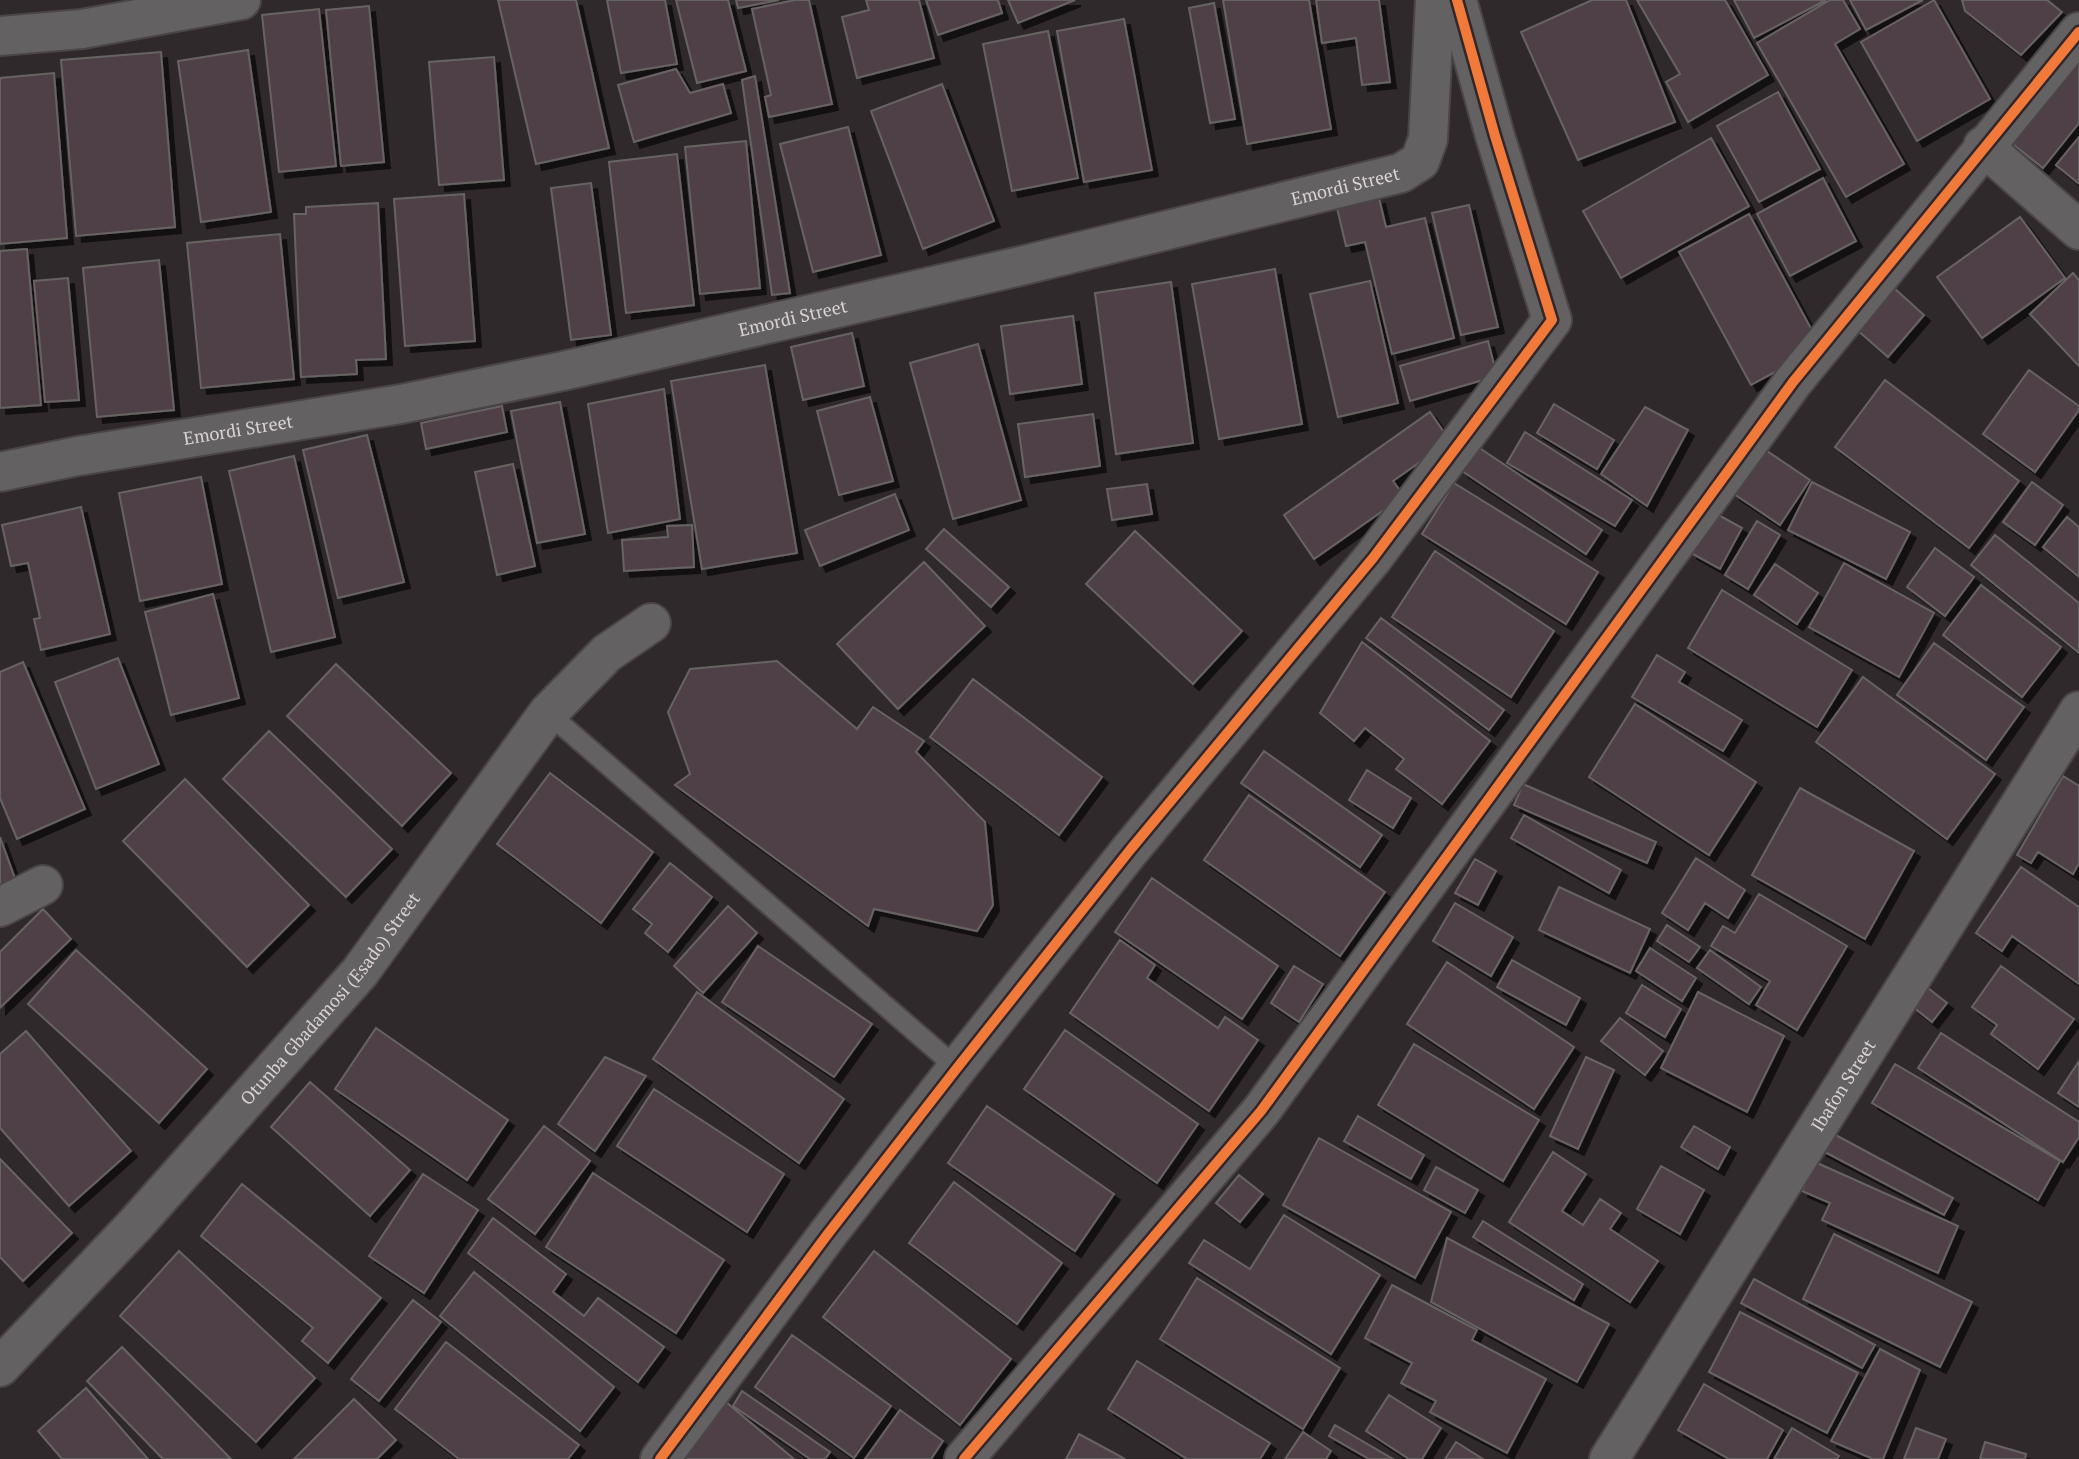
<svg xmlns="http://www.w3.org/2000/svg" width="2079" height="1459" font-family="'PT Serif',serif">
	<defs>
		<filter id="shadow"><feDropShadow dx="6" dy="6" stdDeviation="0" flood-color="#0009"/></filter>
	</defs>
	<rect width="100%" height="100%" fill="#2f292b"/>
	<path fill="#504046" stroke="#686364" stroke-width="2" filter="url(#shadow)" d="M498,0H576L609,148L536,164Z
		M607,0H665L677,64L621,73Z
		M676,0H728L746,71L697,83Z
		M736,0H779L738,8Z
		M795,0H809L832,104L769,117L765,97L771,95L752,9Z
		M866,0H919L934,58L857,78L842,17L869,10Z
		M926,0H998L1002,13L938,35Z
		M1008,0H1075L1018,23Z
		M1223,0H1309L1331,129L1247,144Z
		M1316,0H1379L1390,82L1362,85L1356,38L1322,43Z
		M1592,0H1626L1675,122L1578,160L1521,32Z
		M1637,0H1725L1768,75L1688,122L1666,82L1680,74Z
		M1734,0H1826L1754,38Z
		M1830,0H1843L1860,29L1835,44L1904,164L1846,197L1757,43Z
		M1850,0H1923L1866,30Z
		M1934,0L1990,99L1917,141L1861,42Z
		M1962,0H2047L2062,12L2021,55L1965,11Z
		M1214,3L1235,119L1210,123L1189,8Z
		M369,6L384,162L341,166L326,10Z
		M319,9L336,166L279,172L262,15Z
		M1124,19L1152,170L1084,182L1057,31Z
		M1048,31L1078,178L1012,191L983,44Z
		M2079,45V123L2043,168L2005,138Z
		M248,50L271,212L201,222L178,61Z
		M161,52L175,227L76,236L61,60Z
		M494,57L504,180L439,185L429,62Z
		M676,69L690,93L723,84L731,113L634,142L618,85Z
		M54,73L67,238L0,244V78Z
		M755,76L790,293L772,295L742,80Z
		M942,84L994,221L923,249L871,111Z
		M1778,92L1820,169L1759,202L1717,126Z
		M848,127L881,255L813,272L780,144Z
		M2079,137V181L2078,183L2056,165Z
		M1711,138L1749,206L1621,278L1583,211Z
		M746,141L760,288L700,294L685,147Z
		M677,154L694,305L626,313L609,162Z
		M1823,178L1856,241L1790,276L1757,214Z
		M591,183L611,335L571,340L551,188Z
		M464,194L475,341L405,346L394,199Z
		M1379,198L1386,227L1425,218L1454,338L1392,354L1365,242L1346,246L1337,208Z
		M378,203L386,359L356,360L357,374L301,377L294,214H306V207Z
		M1469,205L1498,327L1461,335L1432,213Z
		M1749,214L1821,347L1751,385L1679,252Z
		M2020,217L2065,278L1982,338L1937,277Z
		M280,234L294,379L201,388L187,243Z
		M27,249L41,405L0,408V251Z
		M159,260L174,410L97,417L83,268Z
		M1275,269L1302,424L1219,439L1192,284Z
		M2073,273L2079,280V366L2030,314Z
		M68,278L79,400L45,402L34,281Z
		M1370,281L1398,403L1338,417L1310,294Z
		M1171,282L1193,443L1116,454L1095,293Z
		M1894,288L1924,315L1888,357L1857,330Z
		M1073,316L1082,384L1010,394L1001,326Z
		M852,333L864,386L803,400L791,347Z
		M1488,341L1497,376L1410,401L1400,366Z
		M978,344L1021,500L953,519L910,363Z
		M765,365L797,553L702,569L671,381Z
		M2029,370L2079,406V410L2035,472L1983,434Z
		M1885,380L2019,481L1969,548L1835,447Z
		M664,389L680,519L608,533L588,404Z
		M870,397L893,481L839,495L817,411Z
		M560,402L585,534L537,543L511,411Z
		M1554,404L1614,440L1597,469L1537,433Z
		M502,406L507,432L426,449L421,423Z
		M1645,407L1688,430L1647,506L1601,474Z
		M1430,412L1450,441L1393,481L1404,496L1314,559L1284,515Z
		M1093,414L1100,466L1025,477L1018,424Z
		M1525,432L1632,500L1615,526L1507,463Z
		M367,435L404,582L338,598L303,450Z
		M1478,447L1602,530L1586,554L1462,471Z
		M1764,449L1810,480L1780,525L1734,494Z
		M294,456L335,637L271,652L229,471Z
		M513,464L535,566L497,575L475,472Z
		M201,477L222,584L140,601L119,493Z
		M1812,482L1910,532L1886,579L1788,530Z
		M2032,482L2063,505L2035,545L2003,522Z
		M1454,483L1598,572L1566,624L1422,534Z
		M1147,484L1152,514L1112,520L1107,489Z
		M895,494L909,530L820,566L805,530Z
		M81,507L110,634L41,650L34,619L40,618L28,563L11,566L2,525Z
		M1713,512L1742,528L1720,569L1691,553Z
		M2067,517L2079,527V577L2043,547Z
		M1757,521L1780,535L1748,589L1725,575Z
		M692,525L694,567L624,571L622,540L668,537L667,526Z
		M944,529L1009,587L991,607L926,549Z
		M1135,531L1242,631L1193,684L1086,584Z
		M1995,535L2079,603V653L1971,565Z
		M1935,548L1974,577L1945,616L1907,587Z
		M1435,551L1554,631L1511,697L1392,617Z
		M924,562L985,626L898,709L837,644Z
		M1844,563L1934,613L1899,677L1809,627Z
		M1775,564L1818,593L1797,624L1754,595Z
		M1981,585L2061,647L2022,697L1943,635Z
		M1722,590L1852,670L1817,727L1688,648Z
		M213,594L239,698L171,715L145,612Z
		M1381,618L1504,710L1489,730L1366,638Z
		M1362,642L1490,741L1442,804L1396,769L1404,759L1365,728L1354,741L1320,713Z
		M1934,643L2024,707L1986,760L1897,695Z
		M1657,655L1685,672L1679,682L1742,720L1723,751L1632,697Z
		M118,658L159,764L96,789L55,682Z
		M777,661L857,729L873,707L924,741L916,752L985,822L993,905L977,931L874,909L868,926L675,785L690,774L668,712L690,669Z
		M23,662L85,809L17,839L0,798V672Z
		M336,664L451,773L402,826L287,716Z
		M1863,677L1995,774L1947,839L1816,742Z
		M973,679L1102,777L1059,835L930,737Z
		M1635,704L1756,782L1709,855L1589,777Z
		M269,731L392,849L346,897L223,779Z
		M1264,751L1382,835L1360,867L1241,783Z
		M1367,770L1411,798L1393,828L1349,800Z
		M550,773L653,852L601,923L497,844Z
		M2063,776L2079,786V863L2073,874L2038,852L2031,863L2017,855Z
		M185,779L309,905L247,967L123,841Z
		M1523,784L1656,842L1647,863L1514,805Z
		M1800,788L1914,851L1865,939L1752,875Z
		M1249,795L1385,892L1340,956L1204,860Z
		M1524,815L1621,870L1609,893L1511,838Z
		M0,837L17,884L0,891Z
		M1696,858L1745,890L1728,918L1705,903L1688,930L1662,913Z
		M1475,859L1496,871L1478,905L1455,893Z
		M670,863L712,897L668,952L645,933L652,924L633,909Z
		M2021,867L2079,907V984L2012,936L2002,951L1976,933Z
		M1152,878L1278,966L1242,1019L1115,932Z
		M1559,887L1650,929L1630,973L1539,930Z
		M1759,894L1847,946L1797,1030L1756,1005L1770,981L1711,946L1723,926L1735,933Z
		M1455,903L1513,937L1491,976L1433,941Z
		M728,906L757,933L703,993L674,966Z
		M43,909L71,939L0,1008V952Z
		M1667,925L1700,947L1689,962L1657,941Z
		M1120,940L1155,965L1147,978L1218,1028L1225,1017L1258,1040L1209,1111L1070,1013Z
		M758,946L872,1024L834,1077L722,1002Z
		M1650,948L1696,978L1682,1001L1636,971Z
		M76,950L207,1069L159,1123L28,1004Z
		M1710,950L1761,987L1749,1004L1697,968Z
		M1512,960L1580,998L1566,1025L1497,987Z
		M1447,962L1574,1047L1534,1109L1407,1024Z
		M1294,966L1323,984L1299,1022L1271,1003Z
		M2001,966L2074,1019L2038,1069L1991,1034L1997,1025L1972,1007Z
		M1642,985L1681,1009L1665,1037L1626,1013Z
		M1928,988L1947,1003L1932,1022L1913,1007Z
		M697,992L844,1099L799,1163L653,1059Z
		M1698,992L1784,1036L1747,1112L1661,1068Z
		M1620,1018L1663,1051L1645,1075L1601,1041Z
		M376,1028L508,1120L467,1180L335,1089Z
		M1065,1030L1198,1124L1157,1183L1024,1089Z
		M26,1031L131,1151L69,1206L0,1128V1054Z
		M1941,1033L2079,1122V1137L2063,1162L1918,1068Z
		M1414,1044L1539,1120L1503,1181L1378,1105Z
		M605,1057L646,1076L595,1151L558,1124Z
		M1586,1057L1614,1070L1578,1149L1550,1136Z
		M2079,1061V1107L2058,1093Z
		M1895,1064L2060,1161L2038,1200L1872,1103Z
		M310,1082L410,1170L370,1216L271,1127Z
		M654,1089L784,1174L747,1232L617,1146Z
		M987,1106L1114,1194L1075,1251L948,1163Z
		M1358,1116L1424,1155L1411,1179L1344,1141Z
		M544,1126L590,1161L535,1234L488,1199Z
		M1694,1126L1730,1147L1718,1169L1681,1147Z
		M1830,1132L1953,1198L1944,1215L1821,1150Z
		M1319,1138L1451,1212L1415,1278L1283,1205Z
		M1553,1152L1586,1174L1562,1211L1583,1225L1600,1199L1621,1213L1610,1229L1658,1261L1630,1302L1509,1222Z
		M0,1159L72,1233L23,1281L0,1257Z
		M1815,1162L1958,1226L1938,1273L1822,1220L1830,1203L1802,1191Z
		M1661,1166L1704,1190L1680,1234L1637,1209Z
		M1436,1167L1478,1190L1465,1213L1424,1190Z
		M593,1173L724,1260L676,1333L546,1247Z
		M423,1174L478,1210L424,1293L369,1256Z
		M1239,1175L1263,1194L1240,1222L1216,1203Z
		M954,1182L1062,1263L1017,1324L909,1243Z
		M242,1184L381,1298L328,1363L302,1341L313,1328L201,1236Z
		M1284,1215L1380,1275L1331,1354L1189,1263L1204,1240L1250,1269Z
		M493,1218L566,1274L553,1292L584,1316L598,1298L664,1347L638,1382L468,1253Z
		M1483,1221L1583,1284L1574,1300L1473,1237Z
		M1834,1234L1972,1302L1940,1367L1803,1299Z
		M1447,1238L1609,1324L1577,1382L1431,1302Z
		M179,1251L315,1378L256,1442L120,1316Z
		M874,1251L1011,1359L960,1425L823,1317Z
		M474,1272L614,1387L580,1431L440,1316Z
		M1197,1278L1340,1368L1303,1429L1160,1339Z
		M1754,1279L1875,1345L1862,1368L1741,1303Z
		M1392,1285L1477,1330L1472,1340L1546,1379L1507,1453L1430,1412L1436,1401L1401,1383L1412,1363L1365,1338Z
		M413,1300L441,1322L379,1401L351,1379Z
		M1740,1312L1858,1373L1827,1433L1709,1372Z
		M792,1335L891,1406L854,1458L755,1387Z
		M446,1342L579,1445L568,1459H459L395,1409Z
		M122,1347L231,1459H163L87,1381Z
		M1880,1349L1920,1370L1883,1459H1873L1831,1441Z
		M1137,1361L1270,1443L1260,1459H1187L1108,1409Z
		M1704,1384L1783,1430L1767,1459H1729L1678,1430Z
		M86,1388L148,1459H62L38,1431Z
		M742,1391L830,1452L825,1459H810L733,1406Z
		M1389,1395L1441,1428L1422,1459H1409L1366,1431Z
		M354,1399L396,1440L377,1459H294Z
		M726,1402L794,1459H680Z
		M900,1410L943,1441L931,1459H865Z
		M1335,1425L1393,1459H1369L1329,1436Z
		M1792,1428L1839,1456L1837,1459H1774Z
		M1916,1428L1946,1439L1938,1459H1904Z
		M1303,1432L1331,1451L1326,1459H1285Z
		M1079,1434L1125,1459H1066Z
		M1456,1442L1483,1459H1445Z
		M1985,1442L2026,1454L2025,1459H1980Z"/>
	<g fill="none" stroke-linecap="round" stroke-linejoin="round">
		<g stroke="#4a4546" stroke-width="23">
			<path id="lane" d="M548,713L957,1068"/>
		</g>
		<g stroke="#4a4546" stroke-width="42">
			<g id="street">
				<path d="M0,36L82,29L241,0"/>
				<path d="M1983,146L2079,230"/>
				<path id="s1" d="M0,472L78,456L401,404L563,371L1016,267L1401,173L1420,161L1428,139L1435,0"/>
				<path d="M0,907L43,885"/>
				<path id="s2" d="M0,1367L136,1224L360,972L548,713L607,653L651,623"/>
				<path d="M660,1459L827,1235L957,1068L1130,850L1373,558L1552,320L1495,136L1457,0"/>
				<path d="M964,1459L1261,1111L1793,382L2079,32"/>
				<path id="s3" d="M1609,1459L2079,711"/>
			</g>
		</g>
		<use href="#lane" stroke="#646162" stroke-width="19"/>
		<use href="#street" stroke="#646162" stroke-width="38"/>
		<g stroke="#32262a" stroke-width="15">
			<path id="cycleway" d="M660,1459L827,1235L957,1068L1130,850L1373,558L1552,320L1495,136L1457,0
				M964,1459L1261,1111L1793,382L2079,32"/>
		</g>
		<use href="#cycleway" stroke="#f17a3a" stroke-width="10"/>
	</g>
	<g text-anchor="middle" stroke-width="5" stroke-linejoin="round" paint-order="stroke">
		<g font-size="18" fill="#dad2d4" stroke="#32262a">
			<text dy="6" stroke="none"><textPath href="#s1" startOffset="1376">Emordi Street</textPath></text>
			<text dy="6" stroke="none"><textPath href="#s1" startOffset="808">Emordi Street</textPath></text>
			<text dy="6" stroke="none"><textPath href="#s1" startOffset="242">Emordi Street</textPath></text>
			<text dy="6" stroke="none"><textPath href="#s2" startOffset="495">Otunba Gbadamosi (Esado) Street</textPath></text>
			<text dy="6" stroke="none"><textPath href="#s3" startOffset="441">Ibafon Street</textPath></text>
		</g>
	</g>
</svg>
